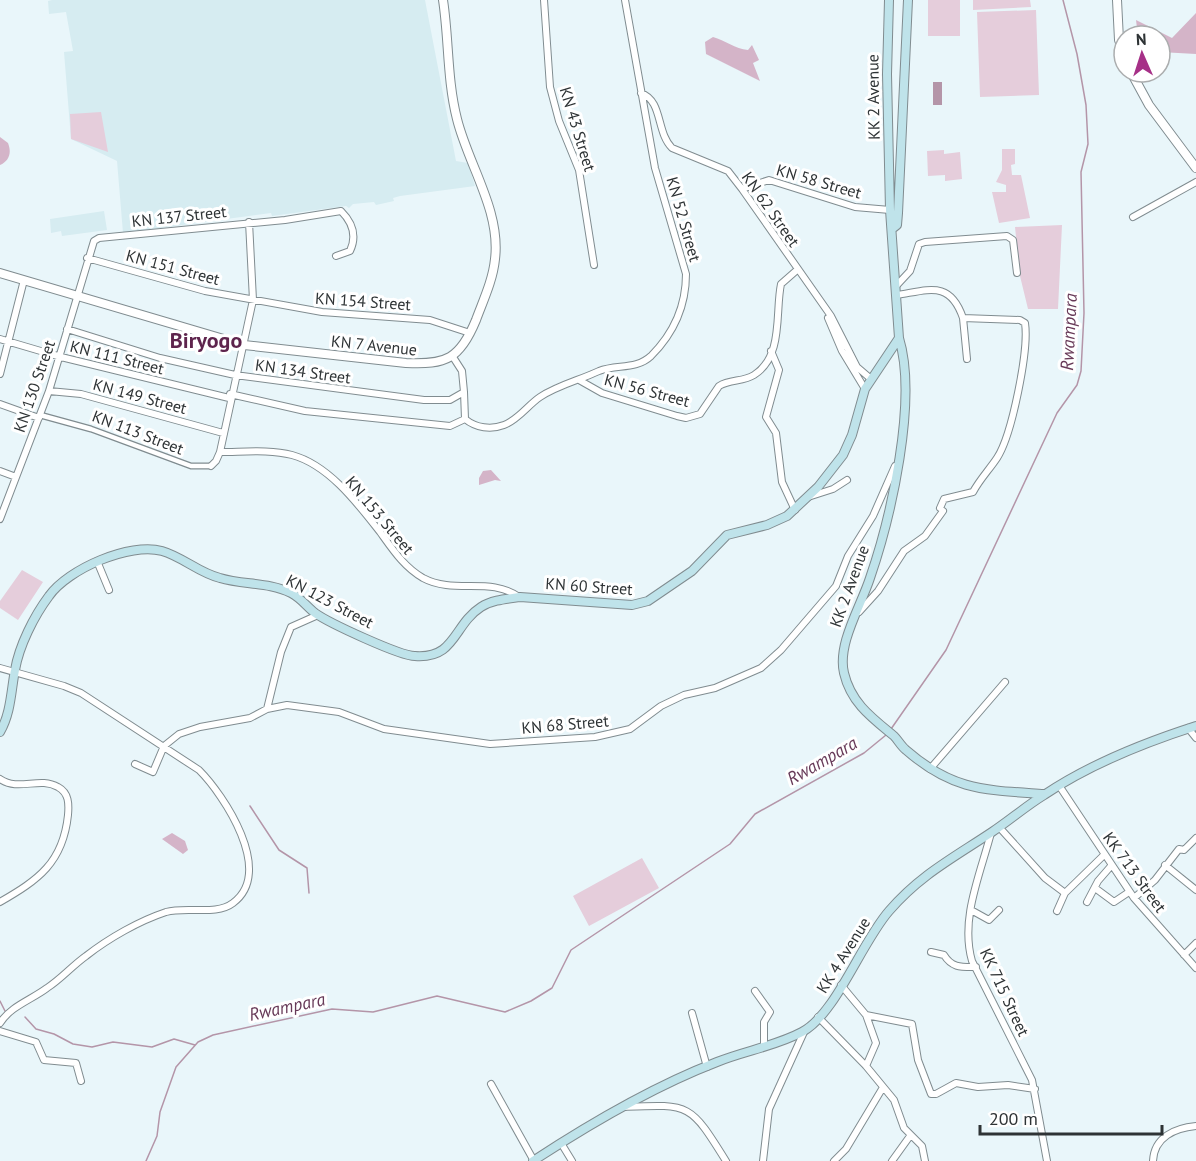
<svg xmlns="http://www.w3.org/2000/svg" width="1196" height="1161" font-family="'PT Sans',sans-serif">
	<rect width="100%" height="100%" fill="#e9f6fa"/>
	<path fill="#d6ecf1" d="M52,0H425L456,161L468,163L475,186L400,196L393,198L394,201L376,205L374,202L353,204L349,208L346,206L272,216L271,213L123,233L117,161L71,139L64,52L73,51L66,12L49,14L48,1Z
		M104,211L107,230L62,236L61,231L51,233L50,219Z"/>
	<path fill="#e5cddb" d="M928,0H960V36H928Z
		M973,0H1030L1031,7L973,10Z
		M1036,10L1039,95L980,97L977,12Z
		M101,112L108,152L71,139L70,114Z
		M1002,149H1015V164L1011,165L1012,175H1021L1030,218L999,223L992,192H1006V185L996,182L1002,170Z
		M944,150V154L960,152L962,179L945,181V175L928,176L927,151Z
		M1062,225L1058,309H1028L1020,276L1015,227Z
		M22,570L43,582L18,620L0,608V601Z
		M642,858L659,888L589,926L573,896Z"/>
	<path fill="#d4b4c8" d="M1196,13V54L1160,52V36H1138L1136,20L1172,38Z
		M713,37C725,40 735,49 748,50L752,45L759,60L753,63L760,81L706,54L705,42Z
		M0,137L8,143C12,153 9,161 0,165Z
		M491,470L501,481L495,480L479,485V478L483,471Z
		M172,833L185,841L188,850L183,854L162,839Z"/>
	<path fill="#b495a8" d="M933,82H942V105H933Z"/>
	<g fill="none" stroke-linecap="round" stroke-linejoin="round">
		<path stroke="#b495a8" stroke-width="1.5" d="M891,729L946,650L1057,413L1077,385L1081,371L1084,313L1081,172L1088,144L1086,105L1077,54L1063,0
			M250,806L279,850L307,868L309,893
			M0,1001L5,1011
			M25,1017L36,1029L54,1034L73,1044L92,1047L113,1042L152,1047L174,1039L195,1045
			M146,1161L157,1136L160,1112L176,1067L198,1042L213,1035L332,1009L373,1012L437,996L505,1012L531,1001L552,988L571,950L730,844L755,814L864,753L886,735"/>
		<g stroke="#808c90" stroke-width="7">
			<path id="pedestrian" d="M40,415L91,429L191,466H211"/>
		</g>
		<g stroke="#808c90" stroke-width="8">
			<path id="minor" d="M544,0L550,87L559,121L579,170L594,265
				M641,93C663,101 656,132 672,148L728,171L742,189L831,316L857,367L871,379
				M742,189L769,180L855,207L890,210
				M1133,217L1196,182
				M87,258L205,291L322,312L430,320L470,333
				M897,285L910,271L919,244L925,242L1007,236L1013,240L1017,273
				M897,295C929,290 950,280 963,318L1020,320L1025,323C1029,350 1012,435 997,458C989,470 980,479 973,492L944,499L940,508
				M828,318L842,351L865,389
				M963,318L967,359
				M67,329L160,358L235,375L424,400H450L464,392L462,371L453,357
				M0,339L61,357L229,398
				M771,351L779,370L766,417L776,433L782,482L795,510
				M0,374L24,280
				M579,380L602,393L677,416L686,418L700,414L719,386C730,379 743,382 754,375C784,356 775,312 781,284L797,270
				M49,391L81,394L223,433
				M464,392L465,419C476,428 491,430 504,425C518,420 528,405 540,397C558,385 580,380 599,371C617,364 636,370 651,356C674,333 686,306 686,274L655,168L625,0
				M230,394L305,411L450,426L465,419
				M0,404L39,418
				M220,452C243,452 270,449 292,455C329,465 358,504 380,532C393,550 404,567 423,578C455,595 490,576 519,597
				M211,466L216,461L220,452L253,300L249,222
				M0,471L16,477
				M808,497L833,489L847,480
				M0,519L49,391L94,241L99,238L285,220L341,211C353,223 357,236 350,251L336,256
				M97,561L109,590
				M859,612L878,591L904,551L925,536L943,511
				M0,668L64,686L81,693L199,770C224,795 275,872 233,903C216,916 187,906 166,912C139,921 109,938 86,956C72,966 61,979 47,988C31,1000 11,1006 0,1023
				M267,709L281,652L291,627L318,615
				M1188,728L1196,738
				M135,764L153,772L164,746L179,734L200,727L250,718L267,709L287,705L339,712L384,729L490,744L595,737L630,729L661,706L684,695L715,688L761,668L781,650L836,586L848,556L873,516L895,466
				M930,769L1005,682
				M0,779C19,792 39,776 58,787C69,793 69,804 68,815C63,863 38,880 0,902
				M1060,787L1134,898L1196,968
				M999,827L1045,878L1065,893
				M991,833C980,875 960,919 972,961L1032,1080L1047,1161
				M1165,865L1196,890
				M1095,888L1114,902L1129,892
				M1134,898L1155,880L1179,849L1184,850L1196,838
				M1087,902L1098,881L1111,866
				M971,910L989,920L999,910
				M1057,911L1065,893L1104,855
				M931,952L944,955C952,968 961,967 976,967
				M1184,955L1196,943
				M841,985L866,1015L912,1024L918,1060L931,1094H936L956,1083L978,1087L1008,1085L1035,1089
				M755,991L770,1012L764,1022V1046
				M692,1013L707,1067
				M866,1015L876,1043L866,1066
				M818,1017L866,1066L894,1100L904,1128L922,1146L925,1161
				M0,1031L36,1042L44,1060L76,1063L81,1081
				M491,1084L534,1161
				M624,1107C690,1104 690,1103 726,1161
				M561,1143L572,1161
				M763,1161L769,1109L804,1032
				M834,1161L846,1149L882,1089
				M892,1161L910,1136
				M1153,1161C1154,1137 1175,1128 1196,1126"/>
		</g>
		<g stroke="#808c90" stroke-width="10">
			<path id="tertiary" d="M1117,0L1119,40L1124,53
				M1131,72L1149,105L1196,168
				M0,273L244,345L406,363C446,365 460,359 476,320C483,301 493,280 495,259C501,211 468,164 457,119C447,80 449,39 443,0"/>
		</g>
		<g stroke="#808c90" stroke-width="10">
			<path id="secondary" d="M892,229L897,225L898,213L908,0
				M899,338C918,400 891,517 870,578C861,606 837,644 844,673C851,703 872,718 894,736C898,740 901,746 906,750C953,791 985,790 1044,794
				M0,732C11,713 11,691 15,670C19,646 34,616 49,596C68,569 130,542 162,551C183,557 199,573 220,578C243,585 269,582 291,593C301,598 307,607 315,613C329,623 400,656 415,656C456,659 453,625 481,607C492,600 506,599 520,597L632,605L648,601L692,571L727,535L767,525L787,516L818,487L843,455L852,435L865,389L899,338L890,210L887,74L889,0
				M533,1161C591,1123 652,1087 717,1062C744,1051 776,1046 802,1032C836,1014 861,943 889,911C920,875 953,858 992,832C1010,820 1026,806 1044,795C1090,764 1143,743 1196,726"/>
		</g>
		<use href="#pedestrian" stroke="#fff" stroke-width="4.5"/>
		<use href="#minor" stroke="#fff" stroke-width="6"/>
		<use href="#tertiary" stroke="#fff" stroke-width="8"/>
		<use href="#secondary" stroke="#bfe3ea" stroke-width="8"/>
	</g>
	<g text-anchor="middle" stroke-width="6" stroke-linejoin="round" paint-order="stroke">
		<g font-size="16" fill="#2e3335" stroke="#fff">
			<text transform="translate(873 97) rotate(-91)" y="6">KK 2 Avenue</text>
			<text transform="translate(578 129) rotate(73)" y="6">KN 43 Street</text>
			<text transform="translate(819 181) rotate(16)" y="6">KN 58 Street</text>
			<text transform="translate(771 209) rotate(55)" y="6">KN 62 Street</text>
			<text transform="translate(179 216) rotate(-6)" y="6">KN 137 Street</text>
			<text transform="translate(684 219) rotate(74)" y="6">KN 52 Street</text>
			<text transform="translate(173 267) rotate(15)" y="6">KN 151 Street</text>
			<text transform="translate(363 301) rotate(4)" y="6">KN 154 Street</text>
			<text transform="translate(374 345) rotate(6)" y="6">KN 7 Avenue</text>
			<text transform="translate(117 357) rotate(14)" y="6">KN 111 Street</text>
			<text transform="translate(303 371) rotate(8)" y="6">KN 134 Street</text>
			<text transform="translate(34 386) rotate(-71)" y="6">KN 130 Street</text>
			<text transform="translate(647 390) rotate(15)" y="6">KN 56 Street</text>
			<text transform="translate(140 396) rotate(15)" y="6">KN 149 Street</text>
			<text transform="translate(138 432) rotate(21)" y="6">KN 113 Street</text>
			<text transform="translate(380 515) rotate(50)" y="6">KN 153 Street</text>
			<text transform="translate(589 586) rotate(4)" y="6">KN 60 Street</text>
			<text transform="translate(849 586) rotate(-70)" y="6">KK 2 Avenue</text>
			<text transform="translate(330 601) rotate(28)" y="6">KN 123 Street</text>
			<text transform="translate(565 724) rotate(-5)" y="6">KN 68 Street</text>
			<text transform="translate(1135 872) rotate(54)" y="6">KK 713 Street</text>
			<text transform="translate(843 955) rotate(-58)" y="6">KK 4 Avenue</text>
			<text transform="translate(1005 992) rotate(65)" y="6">KK 715 Street</text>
		</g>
		<g font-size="18" font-style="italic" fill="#673a58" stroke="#fff">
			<text transform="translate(1069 332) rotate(-87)" y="6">Rwampara</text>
			<text transform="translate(822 761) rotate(-30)" y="6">Rwampara</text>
			<text transform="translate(287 1007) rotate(-12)" y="6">Rwampara</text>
		</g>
		<g font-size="22" font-weight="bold" fill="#5e244d" stroke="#fff">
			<text x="206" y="348">Biryogo</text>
		</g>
	</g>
	<g transform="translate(1142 54) rotate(357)"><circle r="28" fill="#ffffff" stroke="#abadae" stroke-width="1.5"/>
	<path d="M0-4.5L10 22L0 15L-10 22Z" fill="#a63087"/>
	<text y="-9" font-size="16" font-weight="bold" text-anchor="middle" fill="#2e3335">N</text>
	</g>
	<path d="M980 1125v9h182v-9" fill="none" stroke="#2e3335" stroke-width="3"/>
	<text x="989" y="1125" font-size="18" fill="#2e3335" stroke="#ffffff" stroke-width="4.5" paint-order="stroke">200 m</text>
</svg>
